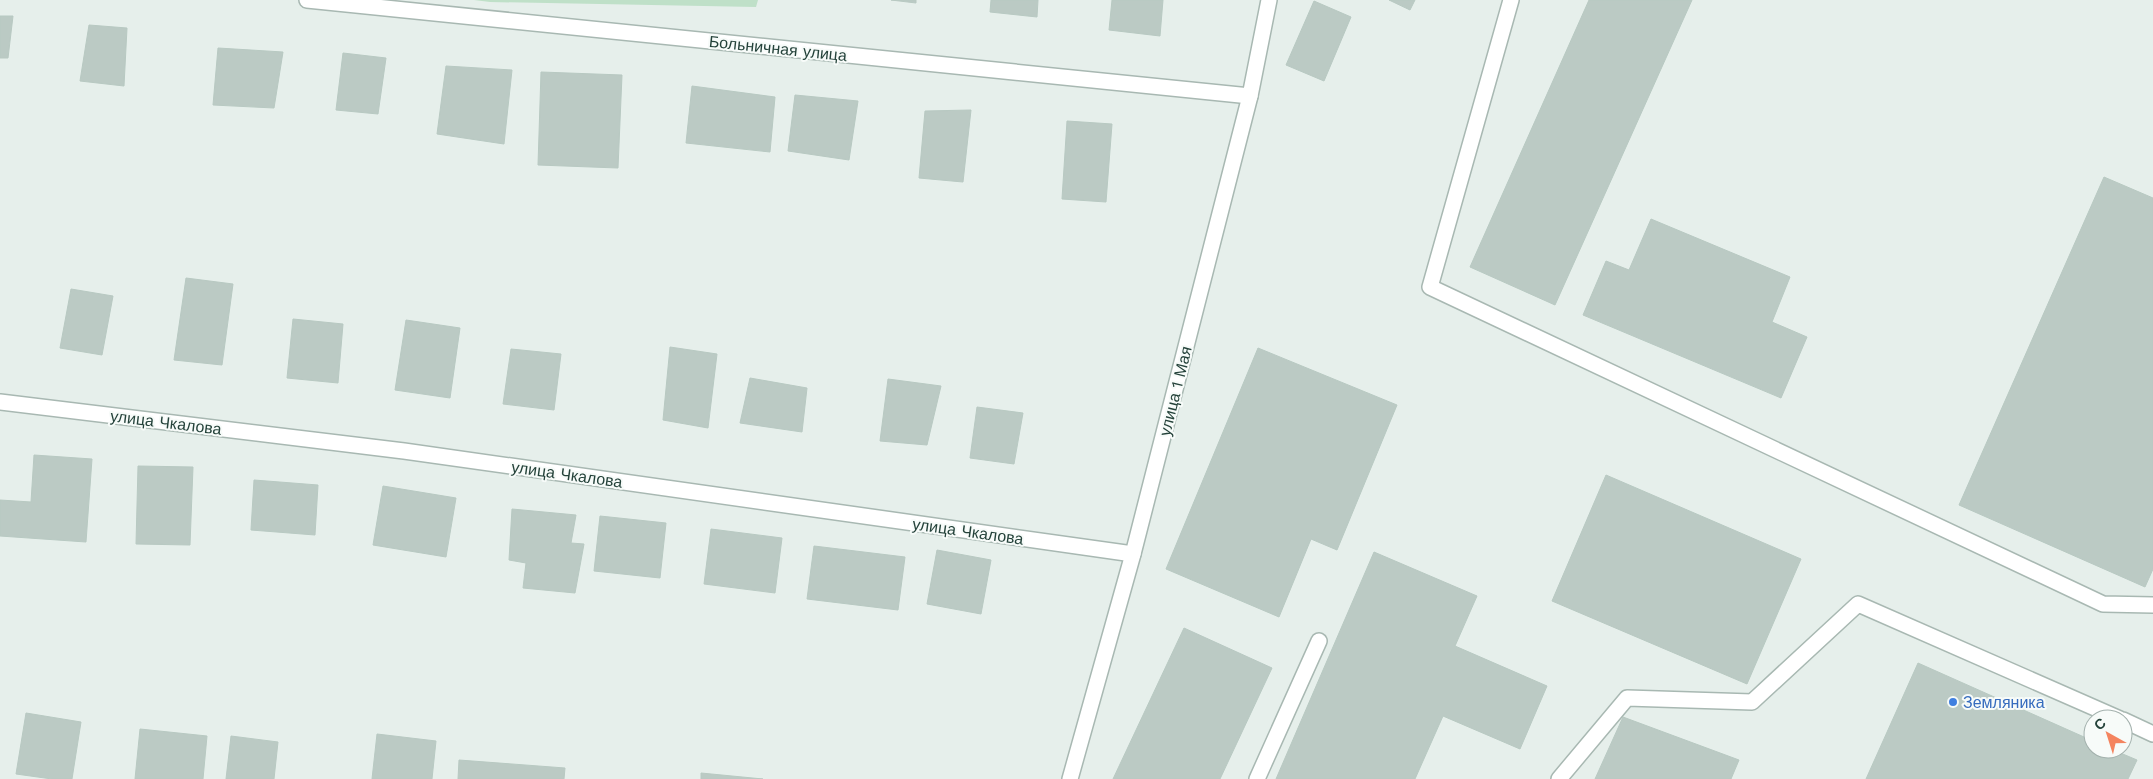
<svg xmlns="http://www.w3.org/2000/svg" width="2153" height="779" font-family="'Work Sans',sans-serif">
	<rect width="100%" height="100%" fill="#e6efeb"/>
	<path fill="#bfe0c8" d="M474,0H758L756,7L490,2Z"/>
	<path fill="#bbcac4" stroke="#b8c9c2" d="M891,0H916V3Z
		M991,0H1038L1037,17L990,12Z
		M1112,0H1163L1160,36L1109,30Z
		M1389,0H1415L1410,10Z
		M1589,0H1692L1555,305L1470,267Z
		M1314,1L1351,17L1324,81L1286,65Z
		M0,16H13L8,58H0Z
		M89,25L127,28L124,86L80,81Z
		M218,48L283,52L274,108L213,105Z
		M343,53L386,58L378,114L336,110Z
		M446,66L512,70L504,144L437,134Z
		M541,72L622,75L618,168L538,165Z
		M692,86L775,97L770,152L686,143Z
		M795,95L858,101L849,160L788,151Z
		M971,110L963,182L919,178L925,111Z
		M1067,121L1112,124L1106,202L1062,199Z
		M2104,177L2153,198V569L2145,587L1959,505Z
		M1651,219L1790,277L1772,322L1807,337L1781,398L1583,315L1606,261L1629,270Z
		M186,278L233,284L222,365L174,360Z
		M71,289L113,296L102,355L60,348Z
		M293,319L343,324L338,383L287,378Z
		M406,320L460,328L450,398L395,390Z
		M670,347L717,354L708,428L663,420Z
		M1258,348L1397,405L1337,550L1311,539L1279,617L1166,569Z
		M511,349L561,354L554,410L503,404Z
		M750,378L807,388L802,432L740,423Z
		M888,379L941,386L927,445L880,441Z
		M977,407L1023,413L1014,464L970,458Z
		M34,455L92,459L86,542L0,536V500L31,502Z
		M138,466L193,467L190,545L136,544Z
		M1606,475L1801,559L1747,684L1552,601Z
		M254,480L318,485L315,535L251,530Z
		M383,486L456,498L446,557L373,545Z
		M512,509L576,515L571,543L584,544L575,593L523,588L526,563L509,560Z
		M600,516L666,523L660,578L594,571Z
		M711,529L782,538L775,593L704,584Z
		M814,546L905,557L898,610L807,599Z
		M937,550L991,560L981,614L927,604Z
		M1374,552L1477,596L1455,646L1547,686L1520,749L1443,716L1415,779H1276Z
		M1184,628L1272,668L1220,779H1113Z
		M1918,663L2093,741V749H2111L2137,760L2128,779H1866Z
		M26,713L81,722L72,779H52L16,774Z
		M1623,717L1739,760L1731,779H1595Z
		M140,729L207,736L203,779H135Z
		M377,734L436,741L432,779H372Z
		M231,736L278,742L274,779H226Z
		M459,760L565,768L564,779H458Z
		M701,773L763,779H701Z"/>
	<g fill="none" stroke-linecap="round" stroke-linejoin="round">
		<g stroke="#a8b8b2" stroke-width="18">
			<path id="service" d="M1511,0L1430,287L2103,604L2153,605
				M2123,720L2153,734
				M1257,779L1319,641
				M1559,779L1627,698L1752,702L1858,604L2120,719"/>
		</g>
		<g stroke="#a8b8b2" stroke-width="18">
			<path id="minor" d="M307,0L1250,96
				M0,402L404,451L1133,554"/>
		</g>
		<g stroke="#a8b8b2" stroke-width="18">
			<path id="tertiary" d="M1070,779L1133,554L1250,96L1269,0"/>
		</g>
		<use href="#service" stroke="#fff" stroke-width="15"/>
		<use href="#minor" stroke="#fff" stroke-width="15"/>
		<use href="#tertiary" stroke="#fff" stroke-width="15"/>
	</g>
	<circle fill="#3f7fe0" stroke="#f7fbf9" stroke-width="2" cx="1953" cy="702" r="5"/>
	<g text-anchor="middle" stroke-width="4" stroke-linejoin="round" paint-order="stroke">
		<g font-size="16" fill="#24423a" stroke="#f7fbf9">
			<text transform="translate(778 48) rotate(6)" y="6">Больничная улица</text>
			<text transform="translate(1175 391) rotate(-76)" y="6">улица 1 Мая</text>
			<text transform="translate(166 422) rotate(7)" y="6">улица Чкалова</text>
			<text transform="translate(567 474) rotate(8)" y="6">улица Чкалова</text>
			<text transform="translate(968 531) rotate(8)" y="6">улица Чкалова</text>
		</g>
		<g font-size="16" fill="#366cbe" stroke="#f7fbf9" text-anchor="start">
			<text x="1963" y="708">Земляника</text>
		</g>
	</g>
	<g transform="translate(2108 734) rotate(321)"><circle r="24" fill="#f7fbf9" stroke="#a3b1ad"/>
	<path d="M0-4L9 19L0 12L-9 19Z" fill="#f4845f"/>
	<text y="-8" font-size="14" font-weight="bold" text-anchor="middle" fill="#24423a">С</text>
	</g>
</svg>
